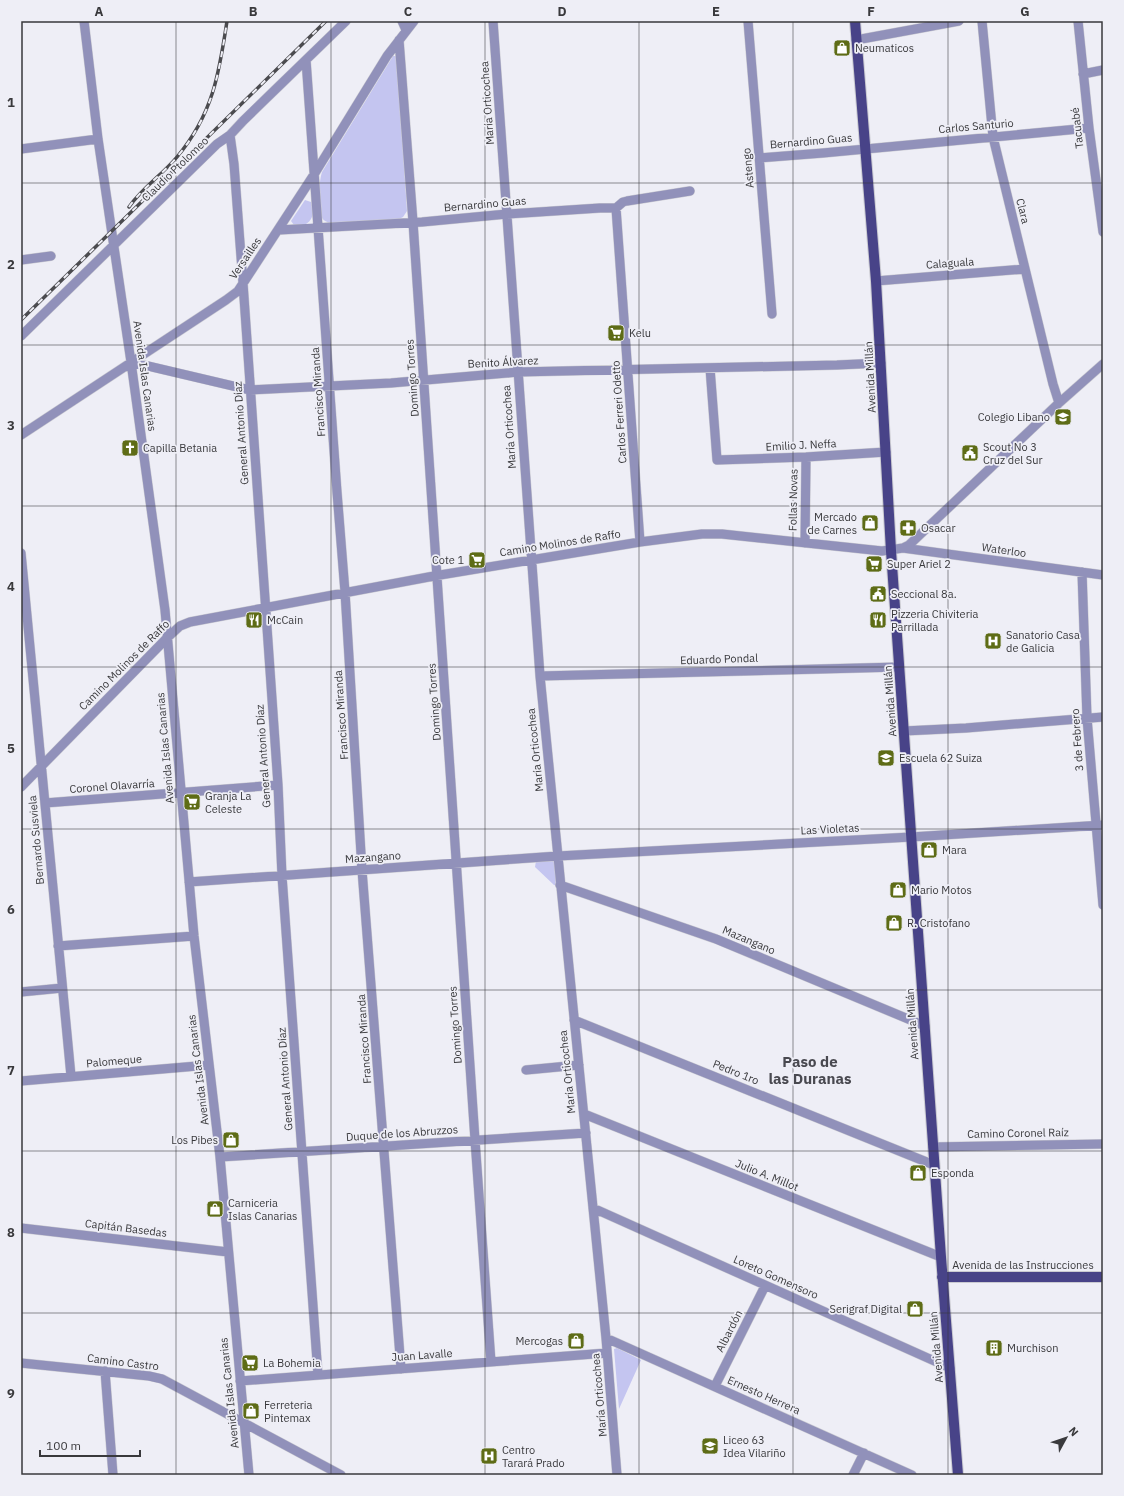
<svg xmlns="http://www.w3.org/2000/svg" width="1124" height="1496" font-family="'IBM Plex Sans',sans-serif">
	<rect width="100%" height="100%" fill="#eeeef6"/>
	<path fill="#c4c5f0" d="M393,56H397L407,211L403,217L399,219L330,223C327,222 324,221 322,218C317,210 319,181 322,172Z
		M305,200L311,202C314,211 314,219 306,224L294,225L291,221Z
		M536,861H554L555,864L558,886L554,885L535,867Z
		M617,1348L641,1360L619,1409L614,1349Z"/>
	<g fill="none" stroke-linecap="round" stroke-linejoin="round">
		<g stroke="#cacad1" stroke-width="10">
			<path id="minor" d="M84,21L98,139L131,362L165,610L194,936L220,1157L249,1475
				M402,21L406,30
				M493,21L540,676L606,1338L617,1475
				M748,21L772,314
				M982,21L993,137L1053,384L1059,403
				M1078,21L1089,128L1103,232
				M399,40L413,222L475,1140L491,1362
				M856,40L959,21
				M306,60L337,492L345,592L362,870L401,1369
				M1083,74L1103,70
				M230,135L234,164L243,283L278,785L282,876L318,1375
				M21,149L98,139
				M759,158L823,153L1089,128
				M616,208L640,542
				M279,230L422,222L507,214L600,208H616L623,202L627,201L690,191
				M21,260L51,256
				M876,281L1025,269
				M21,336L217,144L230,135L243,121L346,21
				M131,362L250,390L391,383L518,372L837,365L881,363
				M710,368L717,460L806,457L886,452
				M21,435L226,300L238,291L315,173L387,56L414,21
				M805,543L806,457
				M903,548L1103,575
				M21,553L71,1076
				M1082,572L1087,718L1103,905
				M540,676L899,667
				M904,731L966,728L1103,717
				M21,787L167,638L180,626L190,622L434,576L531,560L640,542L702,534H722L882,551L903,548L909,545L1059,403L1103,364
				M45,803L278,785
				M189,882L558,856L911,837L1103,825
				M560,885L716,939L925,1026
				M58,946L194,936
				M21,992L62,988
				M574,1020L934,1165
				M526,1070L579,1065
				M21,1081L209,1065
				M584,1114L941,1257
				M933,1147L1103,1144
				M220,1157L586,1133
				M593,1208L950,1368
				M21,1228L228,1252
				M606,1338L912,1475
				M21,1363L149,1376L162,1379L341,1475
				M105,1371L113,1475
				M240,1381L607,1353
				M715,1386L765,1286
				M853,1475L864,1453"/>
		</g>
		<g stroke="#cacad1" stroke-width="12">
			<path id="major" d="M855,21L876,281L891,551L941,1257L958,1475
				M942,1277H1103"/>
		</g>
		<use href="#minor" stroke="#9191ba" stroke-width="9"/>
		<use href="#major" stroke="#484388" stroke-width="10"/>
		<g stroke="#4b4b4f" stroke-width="3.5">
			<path id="rail" d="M129,207C142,188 162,175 177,157C213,114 219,74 227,21
				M21,320L326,21"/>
		</g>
		<use href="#rail" stroke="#eeeef6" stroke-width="2" stroke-dasharray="6" stroke-linecap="butt"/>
	</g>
	<path fill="none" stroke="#39393c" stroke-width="1" stroke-opacity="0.55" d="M176,21V1475M331,21V1475M485,21V1475M639,21V1475M793,21V1475M948,21V1475M21,183H1103M21,345H1103M21,506H1103M21,667H1103M21,829H1103M21,990H1103M21,1151H1103M21,1313H1103"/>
	<defs>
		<g id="shop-square" transform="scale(0.9)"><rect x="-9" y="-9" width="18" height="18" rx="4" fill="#5e6c16" stroke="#eeeef6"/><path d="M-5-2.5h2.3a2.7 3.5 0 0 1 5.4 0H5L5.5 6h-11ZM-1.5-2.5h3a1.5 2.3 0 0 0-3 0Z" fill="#fff"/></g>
		<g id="supermarket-square" transform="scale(0.9)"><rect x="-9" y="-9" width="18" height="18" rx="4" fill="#5e6c16" stroke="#eeeef6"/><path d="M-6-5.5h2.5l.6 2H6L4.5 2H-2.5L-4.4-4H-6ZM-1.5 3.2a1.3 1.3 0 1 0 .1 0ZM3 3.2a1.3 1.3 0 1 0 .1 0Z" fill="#fff"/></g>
		<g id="school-square" transform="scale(0.9)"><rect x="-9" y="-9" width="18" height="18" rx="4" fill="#5e6c16" stroke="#eeeef6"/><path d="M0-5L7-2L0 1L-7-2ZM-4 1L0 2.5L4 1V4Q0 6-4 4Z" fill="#fff"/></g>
		<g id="church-square" transform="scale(0.9)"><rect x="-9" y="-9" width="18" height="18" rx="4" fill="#5e6c16" stroke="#eeeef6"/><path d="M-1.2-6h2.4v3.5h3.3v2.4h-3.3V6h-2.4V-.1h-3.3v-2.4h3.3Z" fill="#fff"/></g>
		<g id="civic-square" transform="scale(0.9)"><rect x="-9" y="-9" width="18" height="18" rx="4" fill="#5e6c16" stroke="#eeeef6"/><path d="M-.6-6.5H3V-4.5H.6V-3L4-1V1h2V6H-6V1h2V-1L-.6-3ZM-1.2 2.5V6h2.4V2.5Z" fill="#fff"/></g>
		<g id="pharmacy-square" transform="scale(0.9)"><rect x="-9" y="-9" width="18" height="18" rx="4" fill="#5e6c16" stroke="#eeeef6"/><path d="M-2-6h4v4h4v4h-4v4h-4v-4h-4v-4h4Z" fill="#fff"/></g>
		<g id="restaurant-square" transform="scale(0.9)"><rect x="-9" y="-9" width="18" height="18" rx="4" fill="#5e6c16" stroke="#eeeef6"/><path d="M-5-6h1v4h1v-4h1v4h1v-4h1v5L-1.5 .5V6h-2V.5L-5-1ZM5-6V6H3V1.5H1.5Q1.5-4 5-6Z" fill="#fff"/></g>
		<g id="hospital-square" transform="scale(0.9)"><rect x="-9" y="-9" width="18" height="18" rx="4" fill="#5e6c16" stroke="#eeeef6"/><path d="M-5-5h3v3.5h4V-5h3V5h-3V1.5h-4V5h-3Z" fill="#fff"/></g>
		<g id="building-square" transform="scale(0.9)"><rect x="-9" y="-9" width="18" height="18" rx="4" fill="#5e6c16" stroke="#eeeef6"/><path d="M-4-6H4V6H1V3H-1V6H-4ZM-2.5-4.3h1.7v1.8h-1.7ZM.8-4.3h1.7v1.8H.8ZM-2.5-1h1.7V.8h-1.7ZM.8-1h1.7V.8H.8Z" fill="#fff"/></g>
	</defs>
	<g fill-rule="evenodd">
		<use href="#shop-square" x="842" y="48"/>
		<use href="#supermarket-square" x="616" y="333"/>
		<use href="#school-square" x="1063" y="417"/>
		<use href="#church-square" x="130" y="448"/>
		<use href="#civic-square" x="970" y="453"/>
		<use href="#shop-square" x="870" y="523"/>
		<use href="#pharmacy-square" x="908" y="528"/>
		<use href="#supermarket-square" x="477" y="560"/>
		<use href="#supermarket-square" x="874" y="564"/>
		<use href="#civic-square" x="878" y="594"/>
		<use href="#restaurant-square" x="254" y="620"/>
		<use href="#restaurant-square" x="878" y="620"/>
		<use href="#hospital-square" x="993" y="641"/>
		<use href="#school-square" x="886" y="758"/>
		<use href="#supermarket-square" x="192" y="802"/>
		<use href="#shop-square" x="929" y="850"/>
		<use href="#shop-square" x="898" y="890"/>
		<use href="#shop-square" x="894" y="923"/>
		<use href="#shop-square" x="231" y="1140"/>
		<use href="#shop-square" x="918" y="1173"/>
		<use href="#shop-square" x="215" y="1209"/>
		<use href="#shop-square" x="915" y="1309"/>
		<use href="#shop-square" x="576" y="1341"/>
		<use href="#building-square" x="994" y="1348"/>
		<use href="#supermarket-square" x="250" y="1363"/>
		<use href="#shop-square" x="251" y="1411"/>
		<use href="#school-square" x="710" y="1446"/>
		<use href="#hospital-square" x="489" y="1456"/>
	</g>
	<g text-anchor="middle" stroke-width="3.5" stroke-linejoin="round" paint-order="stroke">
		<g font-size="11" fill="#39393c" stroke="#eeeef6" text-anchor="start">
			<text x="855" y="52">Neumaticos</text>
			<text x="629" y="337">Kelu</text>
			<text x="1050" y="421" text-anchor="end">Colegio Libano</text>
			<text x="983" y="451">Scout No 3<tspan x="983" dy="13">Cruz del Sur</tspan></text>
			<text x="143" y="452">Capilla Betania</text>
			<text x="857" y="521" text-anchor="end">Mercado<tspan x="857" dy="13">de Carnes</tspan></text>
			<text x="921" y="532">Osacar</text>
			<text x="464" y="564" text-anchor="end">Cote 1</text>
			<text x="887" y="568">Super Ariel 2</text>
			<text x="891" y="598">Seccional 8a.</text>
			<text x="891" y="618">Pizzeria Chiviteria<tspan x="891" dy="13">Parrillada</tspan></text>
			<text x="267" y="624">McCain</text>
			<text x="1006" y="639">Sanatorio Casa<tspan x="1006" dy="13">de Galicia</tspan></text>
			<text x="899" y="762">Escuela 62 Suiza</text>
			<text x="205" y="800">Granja La<tspan x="205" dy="13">Celeste</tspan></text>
			<text x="942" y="854">Mara</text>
			<text x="911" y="894">Mario Motos</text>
			<text x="907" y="927">R. Cristofano</text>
			<text x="218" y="1144" text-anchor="end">Los Pibes</text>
			<text x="931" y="1177">Esponda</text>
			<text x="228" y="1207">Carniceria<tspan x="228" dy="13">Islas Canarias</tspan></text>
			<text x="902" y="1313" text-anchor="end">Serigraf Digital</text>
			<text x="563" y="1345" text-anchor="end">Mercogas</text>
			<text x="1007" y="1352">Murchison</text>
			<text x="263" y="1367">La Bohemia</text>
			<text x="264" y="1409">Ferreteria<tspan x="264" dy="13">Pintemax</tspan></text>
			<text x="723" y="1444">Liceo 63<tspan x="723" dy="13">Idea Vilariño</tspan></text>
			<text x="502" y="1454">Centro<tspan x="502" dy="13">Tarará Prado</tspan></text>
		</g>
		<g font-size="11" fill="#39393c" stroke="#eeeef6">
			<text transform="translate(487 103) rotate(-94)" y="4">María Orticochea</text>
			<text transform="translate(976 126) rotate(-5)" y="4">Carlos Santurio</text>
			<text transform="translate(1077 128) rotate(-97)" y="4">Tacuabé</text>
			<text transform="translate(811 141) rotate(-5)" y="4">Bernardino Guas</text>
			<text transform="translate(748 168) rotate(-95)" y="4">Astengo</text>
			<text transform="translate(175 169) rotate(-44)" y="4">Claudio Ptolomeo</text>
			<text transform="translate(485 204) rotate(-5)" y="4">Bernardino Guas</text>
			<text transform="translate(1023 211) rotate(76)" y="4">Clara</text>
			<text transform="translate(245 258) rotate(-56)" y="4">Versailles</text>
			<text transform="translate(950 263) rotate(-4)" y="4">Calaguala</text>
			<text transform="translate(503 362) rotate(-3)" y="4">Benito Álvarez</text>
			<text transform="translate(145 376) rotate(82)" y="4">Avenida Islas Canarias</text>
			<text transform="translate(870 377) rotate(-93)" y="4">Avenida Millán</text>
			<text transform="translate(412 378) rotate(-94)" y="4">Domingo Torres</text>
			<text transform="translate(318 392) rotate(-94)" y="4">Francisco Miranda</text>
			<text transform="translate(619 412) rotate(-94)" y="4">Carlos Ferreri Odetto</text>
			<text transform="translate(509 427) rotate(-94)" y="4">María Orticochea</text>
			<text transform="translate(241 433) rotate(-94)" y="4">General Antonio Díaz</text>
			<text transform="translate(801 445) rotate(-3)" y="4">Emilio J. Neffa</text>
			<text transform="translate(793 500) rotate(-89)" y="4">Follas Novas</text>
			<text transform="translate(560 543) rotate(-9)" y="4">Camino Molinos de Raffo</text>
			<text transform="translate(1004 550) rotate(8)" y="4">Waterloo</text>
			<text transform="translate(719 659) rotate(-2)" y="4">Eduardo Pondal</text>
			<text transform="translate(124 665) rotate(-45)" y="4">Camino Molinos de Raffo</text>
			<text transform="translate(890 701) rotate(-94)" y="4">Avenida Millán</text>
			<text transform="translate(434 702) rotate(-94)" y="4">Domingo Torres</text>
			<text transform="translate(341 715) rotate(-94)" y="4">Francisco Miranda</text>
			<text transform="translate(1077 740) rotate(-94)" y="4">3 de Febrero</text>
			<text transform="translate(165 748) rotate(-95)" y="4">Avenida Islas Canarias</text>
			<text transform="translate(535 750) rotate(-96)" y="4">María Orticochea</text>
			<text transform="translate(263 756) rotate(-94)" y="4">General Antonio Díaz</text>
			<text transform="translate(112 786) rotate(-4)" y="4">Coronel Olavarría</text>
			<text transform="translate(830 829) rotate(-3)" y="4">Las Violetas</text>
			<text transform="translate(36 840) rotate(-95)" y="4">Bernardo Susviela</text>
			<text transform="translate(373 857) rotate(-4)" y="4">Mazangano</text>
			<text transform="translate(749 940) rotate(23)" y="4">Mazangano</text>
			<text transform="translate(912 1024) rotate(-94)" y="4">Avenida Millán</text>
			<text transform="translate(455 1025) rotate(-94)" y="4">Domingo Torres</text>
			<text transform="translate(364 1039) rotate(-94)" y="4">Francisco Miranda</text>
			<text transform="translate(114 1061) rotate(-5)" y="4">Palomeque</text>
			<text transform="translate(198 1070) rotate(-97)" y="4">Avenida Islas Canarias</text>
			<text transform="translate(567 1072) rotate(-96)" y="4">María Orticochea</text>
			<text transform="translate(736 1072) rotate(22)" y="4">Pedro 1ro</text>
			<text transform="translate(285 1079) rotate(-94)" y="4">General Antonio Díaz</text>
			<text transform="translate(402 1133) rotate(-4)" y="4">Duque de los Abruzzos</text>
			<text transform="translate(1018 1133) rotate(-1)" y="4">Camino Coronel Raíz</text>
			<text transform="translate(767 1175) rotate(22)" y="4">Julio A. Millot</text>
			<text transform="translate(126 1228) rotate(7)" y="4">Capitán Basedas</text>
			<text x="1023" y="1269">Avenida de las Instrucciones</text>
			<text transform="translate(776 1277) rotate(24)" y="4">Loreto Gomensoro</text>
			<text transform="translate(729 1331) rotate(-63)" y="4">Albardón</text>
			<text transform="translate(936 1347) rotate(-95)" y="4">Avenida Millán</text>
			<text transform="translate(422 1355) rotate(-4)" y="4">Juan Lavalle</text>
			<text transform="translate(123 1362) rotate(7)" y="4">Camino Castro</text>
			<text transform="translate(229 1393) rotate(-96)" y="4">Avenida Islas Canarias</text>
			<text transform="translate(599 1395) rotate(-95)" y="4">María Orticochea</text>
			<text transform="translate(764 1395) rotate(24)" y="4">Ernesto Herrera</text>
		</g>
		<g font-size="15" font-weight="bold" fill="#494950" stroke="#eeeef6">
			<text x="810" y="1067">Paso de<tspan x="810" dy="17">las Duranas</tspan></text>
		</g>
	</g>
	<rect width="1124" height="1496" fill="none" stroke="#eeeef6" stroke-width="44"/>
	<g transform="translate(1066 1438) rotate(50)" stroke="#eeeef6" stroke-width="3" paint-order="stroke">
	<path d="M0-3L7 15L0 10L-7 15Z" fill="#39393c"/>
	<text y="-6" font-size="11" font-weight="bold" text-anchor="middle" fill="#39393c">N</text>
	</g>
	<path d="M40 1450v6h100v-6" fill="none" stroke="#39393c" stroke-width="2"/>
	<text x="46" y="1450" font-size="12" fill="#39393c" stroke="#eeeef6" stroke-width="3" paint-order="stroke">100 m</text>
	<rect x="22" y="22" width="1080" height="1452" fill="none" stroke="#39393c" stroke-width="1.5"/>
	<g font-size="13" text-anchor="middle" font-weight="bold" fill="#39393c">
		<text x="99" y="16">A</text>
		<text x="253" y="16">B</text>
		<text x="408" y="16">C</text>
		<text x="562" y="16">D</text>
		<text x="716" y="16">E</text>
		<text x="871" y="16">F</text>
		<text x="1025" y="16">G</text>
		<text x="11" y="107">1</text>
		<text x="11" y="269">2</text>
		<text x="11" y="430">3</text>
		<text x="11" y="591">4</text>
		<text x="11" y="753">5</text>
		<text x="11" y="914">6</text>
		<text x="11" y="1075">7</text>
		<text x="11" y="1237">8</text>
		<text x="11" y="1398">9</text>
	</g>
</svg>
